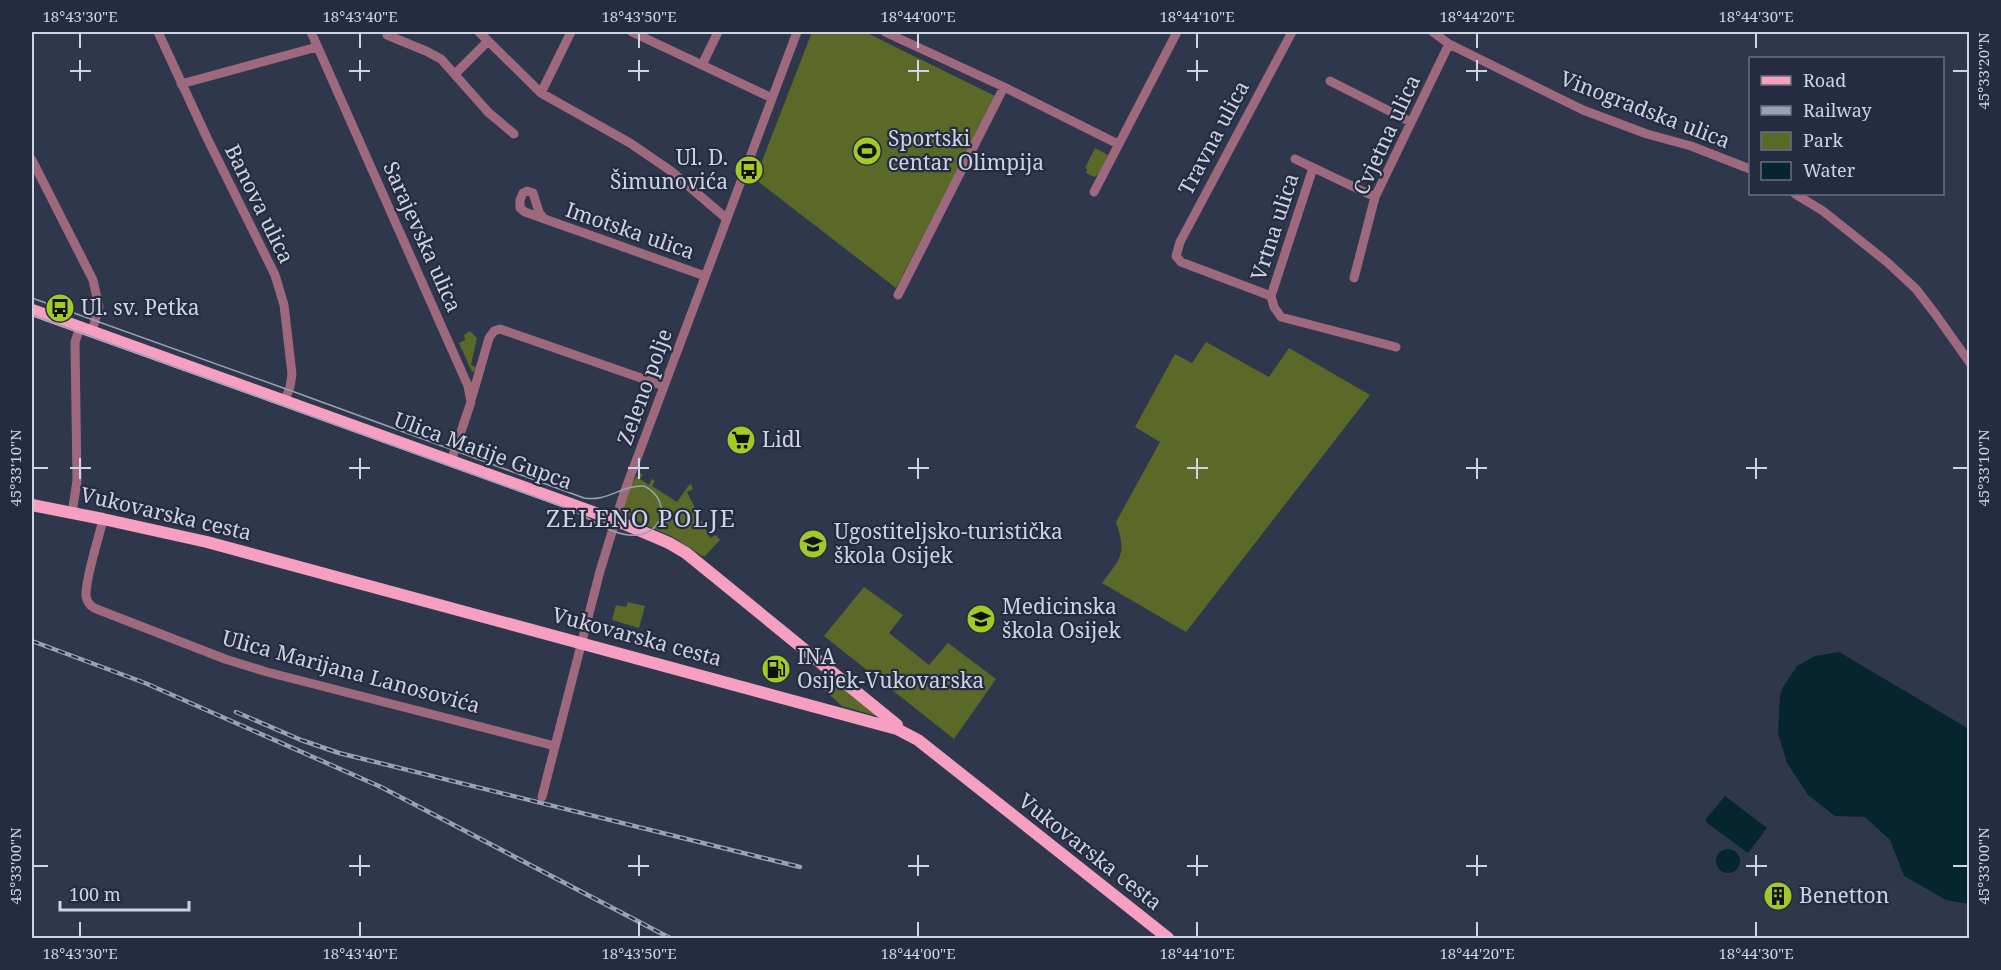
<svg xmlns="http://www.w3.org/2000/svg" width="2001" height="970" font-family="'Noto Serif',serif">
	<rect width="100%" height="100%" fill="#2f374d"/>
	<path fill="#5a6927" d="M812,32H865L995,96L896,288L755,179Z
		M1095,148L1108,155L1098,175L1094,177L1086,173L1087,169L1085,168Z
		M470,331L477,338L471,365L476,367V370L472,372L459,343L465,340L464,335Z
		M1206,342L1269,377L1289,348L1370,395L1186,632L1102,583C1121,557 1127,555 1116,522L1160,442L1135,427L1175,354L1192,363Z
		M640,473L643,474L640,479L649,485L652,479L655,481L652,486L677,502L689,485L691,484L693,489L687,492L710,538L716,535L720,540L705,556H702L673,537L632,519C628,516 624,511 624,506C624,498 634,477 640,473Z
		M864,587L903,615L889,633L929,665L948,643L996,679L954,739L824,636Z
		M628,602L645,606L639,628L612,620L616,605L626,607Z
		M825,678L845,689L877,716L842,706L822,688Z"/>
	<path fill="#05252f" d="M1839,652L1969,729V904L1946,900L1904,876L1890,840L1865,817L1835,816L1808,795L1787,763L1778,733L1780,695L1783,687L1797,666L1815,656Z
		M1725,796L1767,828L1748,853L1706,822V819Z
		M1716 861a12 12 0 1 1 24 0a12 12 0 1 1-24 0Z"/>
	<g fill="none" stroke-linecap="round" stroke-linejoin="round">
		<path stroke="#9e697d" stroke-width="9" d="M158,32L208,140L275,275L284,305L292,374L290,387L285,400
			M311,32L468,386L471,402L451,461
			M479,32L541,93L630,143L671,171L727,219
			M632,32L772,98
			M885,32L1004,87L1118,144
			M1292,32L1180,242L1176,256L1181,262L1271,296L1274,307L1281,317L1396,347
			M1433,32L1449,44L1583,110L1647,134L1691,146L1750,169
			M387,35L426,51L441,59L488,112L514,134
			M702,65L718,32
			M455,74L488,41
			M1330,81L1411,122
			M181,84L317,47
			M541,93L571,32
			M1295,159L1375,197
			M32,160L93,280L99,307L92,331
			M1094,192L1177,32
			M1795,194L1823,211L1887,262L1916,289L1936,315L1970,363
			M544,219L539,212L533,193L527,191L523,193L520,200V208L525,212L705,276
			M1354,278L1375,197L1449,44
			M898,295L1004,87
			M1271,296L1313,168
			M472,397L489,338L494,331L500,329L664,386
			M72,513L77,481L75,342L80,327
			M103,519C99,538 85,579 86,596C87,602 89,605 94,608L225,659L267,672L555,746
			M542,797L600,571L624,493L797,32"/>
		<path stroke="#f69fc1" stroke-width="12" d="M32,310L615,520L669,543L686,553L897,725
			M32,505L103,519L207,542L897,729L918,740L1168,938"/>
		<path stroke="#9ba1b2" stroke-width="1.5" d="M32,298L289,390L584,498C608,502 621,485 644,486C674,501 662,539 629,535C608,533 588,517 569,509L32,315"/>
		<g stroke="#9ba1b2" stroke-width="4.5">
			<path id="rail" d="M32,641L145,683L381,787L670,938
				M236,712L301,740L339,753L800,867"/>
		</g>
		<use href="#rail" stroke="#252c42" stroke-width="2" stroke-dasharray="7" stroke-linecap="butt"/>
	</g>
	<path fill="none" stroke="#cfd4e2" stroke-width="2" d="M80,33V48M360,33V48M639,33V48M918,33V48M1197,33V48M1477,33V48M1756,33V48M80,60V81M360,60V81M639,60V81M918,60V81M1197,60V81M1477,60V81M70,71H91M349,71H370M628,71H649M908,71H929M1187,71H1208M1466,71H1487M1953,71H1968M80,458V479M360,458V479M639,458V479M918,458V479M1197,458V479M1477,458V479M1756,458V479M33,468H48M70,468H91M349,468H370M628,468H649M908,468H929M1187,468H1208M1466,468H1487M1746,468H1767M1953,468H1968M360,855V876M639,855V876M918,855V876M1197,855V876M1477,855V876M1756,855V876M33,866H48M349,866H370M628,866H649M908,866H929M1187,866H1208M1466,866H1487M1746,866H1767M1953,866H1968M80,922V937M360,922V937M639,922V937M918,922V937M1197,922V937M1477,922V937M1756,922V937"/>
	<defs>
		<g id="stadium-disc" transform="scale(1.5)"><circle r="9.5" fill="#a3c927" stroke="#252c42"/><path d="M0-5a6.5 5 0 1 0 0 10a6.5 5 0 1 0 0-10ZM-3.5-1.8h7v3.6h-7Z" fill="#111"/></g>
		<g id="bus-disc" transform="scale(1.5)"><circle r="9.5" fill="#a3c927" stroke="#252c42"/><path d="M-5-6H5V4H4V6H2V4H-2V6H-4V4H-5ZM-3.5-4V0h7V-4ZM-3.5 1.2v1.5H-2V1.2ZM2 1.2v1.5H3.5V1.2Z" fill="#111"/></g>
		<g id="supermarket-disc" transform="scale(1.5)"><circle r="9.5" fill="#a3c927" stroke="#252c42"/><path d="M-6-5.5h2.5l.6 2H6L4.5 2H-2.5L-4.4-4H-6ZM-1.5 3.2a1.3 1.3 0 1 0 .1 0ZM3 3.2a1.3 1.3 0 1 0 .1 0Z" fill="#111"/></g>
		<g id="school-disc" transform="scale(1.5)"><circle r="9.5" fill="#a3c927" stroke="#252c42"/><path d="M0-5L7-2L0 1L-7-2ZM-4 1L0 2.5L4 1V4Q0 6-4 4Z" fill="#111"/></g>
		<g id="fuel-disc" transform="scale(1.5)"><circle r="9.5" fill="#a3c927" stroke="#252c42"/><path d="M-5.5-6h7V0h2V4h1.3V-2.5L3-4.5l.8-.8L6-3V5H2.5V1h-1V6h-7ZM-4.2-4.7v3.2H.2V-4.7Z" fill="#111"/></g>
		<g id="building-disc" transform="scale(1.5)"><circle r="9.5" fill="#a3c927" stroke="#252c42"/><path d="M-4-6H4V6H1V3H-1V6H-4ZM-2.5-4.3h1.7v1.8h-1.7ZM.8-4.3h1.7v1.8H.8ZM-2.5-1h1.7V.8h-1.7ZM.8-1h1.7V.8H.8Z" fill="#111"/></g>
	</defs>
	<g fill-rule="evenodd">
		<use href="#stadium-disc" x="867" y="151"/>
		<use href="#bus-disc" x="749" y="170"/>
		<use href="#bus-disc" x="60" y="308"/>
		<use href="#supermarket-disc" x="741" y="440"/>
		<use href="#school-disc" x="813" y="544"/>
		<use href="#school-disc" x="981" y="619"/>
		<use href="#fuel-disc" x="776" y="669"/>
		<use href="#building-disc" x="1778" y="896"/>
	</g>
	<g text-anchor="middle" stroke-width="4.5" stroke-linejoin="round" paint-order="stroke">
		<g font-size="21" fill="#cfd4e2" stroke="#252c42">
			<text transform="translate(1645 110) rotate(21)" y="7">Vinogradska ulica</text>
			<text transform="translate(1387 135) rotate(-65)" y="7">Cvjetna ulica</text>
			<text transform="translate(1214 138) rotate(-62)" y="7">Travna ulica</text>
			<text transform="translate(259 204) rotate(64)" y="7">Banova ulica</text>
			<text transform="translate(1275 227) rotate(-72)" y="7">Vrtna ulica</text>
			<text transform="translate(630 231) rotate(19)" y="7">Imotska ulica</text>
			<text transform="translate(422 237) rotate(66)" y="7">Sarajevska ulica</text>
			<text transform="translate(645 387) rotate(-70)" y="7">Zeleno polje</text>
			<text transform="translate(483 451) rotate(20)" y="7">Ulica Matije Gupca</text>
			<text transform="translate(166 514) rotate(13)" y="7">Vukovarska cesta</text>
			<text transform="translate(637 637) rotate(15)" y="7">Vukovarska cesta</text>
			<text transform="translate(351 672) rotate(15)" y="7">Ulica Marijana Lanosovića</text>
			<text transform="translate(1090 852) rotate(38)" y="7">Vukovarska cesta</text>
		</g>
		<g font-size="21" fill="#cfd4e2" stroke="#252c42" text-anchor="start">
			<text x="888" y="146">Sportski<tspan x="888" dy="24">centar Olimpija</tspan></text>
			<text x="728" y="165" text-anchor="end">Ul. D.<tspan x="728" dy="24">Šimunovića</tspan></text>
			<text x="81" y="315">Ul. sv. Petka</text>
			<text x="762" y="447">Lidl</text>
			<text x="834" y="539">Ugostiteljsko-turistička<tspan x="834" dy="24">škola Osijek</tspan></text>
			<text x="1002" y="614">Medicinska<tspan x="1002" dy="24">škola Osijek</tspan></text>
			<text x="797" y="664">INA<tspan x="797" dy="24">Osijek-Vukovarska</tspan></text>
			<text x="1799" y="903">Benetton</text>
		</g>
		<g font-size="24" letter-spacing="1.5" fill="#cfd4e2" stroke="#252c42">
			<text x="641" y="527">ZELENO POLJE</text>
		</g>
	</g>
	<rect width="2001" height="970" fill="none" stroke="#252c42" stroke-width="66"/>
	<rect x="1749" y="57" width="195" height="138" fill="#252c42" stroke="#696f82" stroke-width="1.5"/>
	<rect x="1761" y="76" width="30" height="9" fill="#f69fc1" stroke="#696f82" stroke-width="1.5"/>
	<text x="1803" y="87" font-size="18" fill="#cfd4e2">Road</text>
	<rect x="1761" y="106" width="30" height="9" fill="#9ba1b2" stroke="#696f82" stroke-width="1.5"/>
	<text x="1803" y="117" font-size="18" fill="#cfd4e2">Railway</text>
	<rect x="1761" y="132" width="30" height="18" fill="#5a6927" stroke="#696f82" stroke-width="1.5"/>
	<text x="1803" y="147" font-size="18" fill="#cfd4e2">Park</text>
	<rect x="1761" y="162" width="30" height="18" fill="#05252f" stroke="#696f82" stroke-width="1.5"/>
	<text x="1803" y="177" font-size="18" fill="#cfd4e2">Water</text>
	<path d="M60 901v9h129v-9" fill="none" stroke="#cfd4e2" stroke-width="3"/>
	<text x="69" y="901" font-size="18" fill="#cfd4e2" stroke="#252c42" stroke-width="4.5" paint-order="stroke">100 m</text>
	<rect x="33" y="33" width="1935" height="904" fill="none" stroke="#cfd4e2" stroke-width="2"/>
	<g font-size="15" text-anchor="middle" fill="#cfd4e2">
		<text x="80" y="22">18°43'30"E</text>
		<text x="360" y="22">18°43'40"E</text>
		<text x="639" y="22">18°43'50"E</text>
		<text x="918" y="22">18°44'00"E</text>
		<text x="1197" y="22">18°44'10"E</text>
		<text x="1477" y="22">18°44'20"E</text>
		<text x="1756" y="22">18°44'30"E</text>
		<text transform="translate(1984 71) rotate(-90)" y="5">45°33'20"N</text>
		<text transform="translate(16 468) rotate(-90)" y="5">45°33'10"N</text>
		<text transform="translate(1984 468) rotate(-90)" y="5">45°33'10"N</text>
		<text transform="translate(16 866) rotate(-90)" y="5">45°33'00"N</text>
		<text transform="translate(1984 866) rotate(-90)" y="5">45°33'00"N</text>
		<text x="80" y="959">18°43'30"E</text>
		<text x="360" y="959">18°43'40"E</text>
		<text x="639" y="959">18°43'50"E</text>
		<text x="918" y="959">18°44'00"E</text>
		<text x="1197" y="959">18°44'10"E</text>
		<text x="1477" y="959">18°44'20"E</text>
		<text x="1756" y="959">18°44'30"E</text>
	</g>
</svg>
